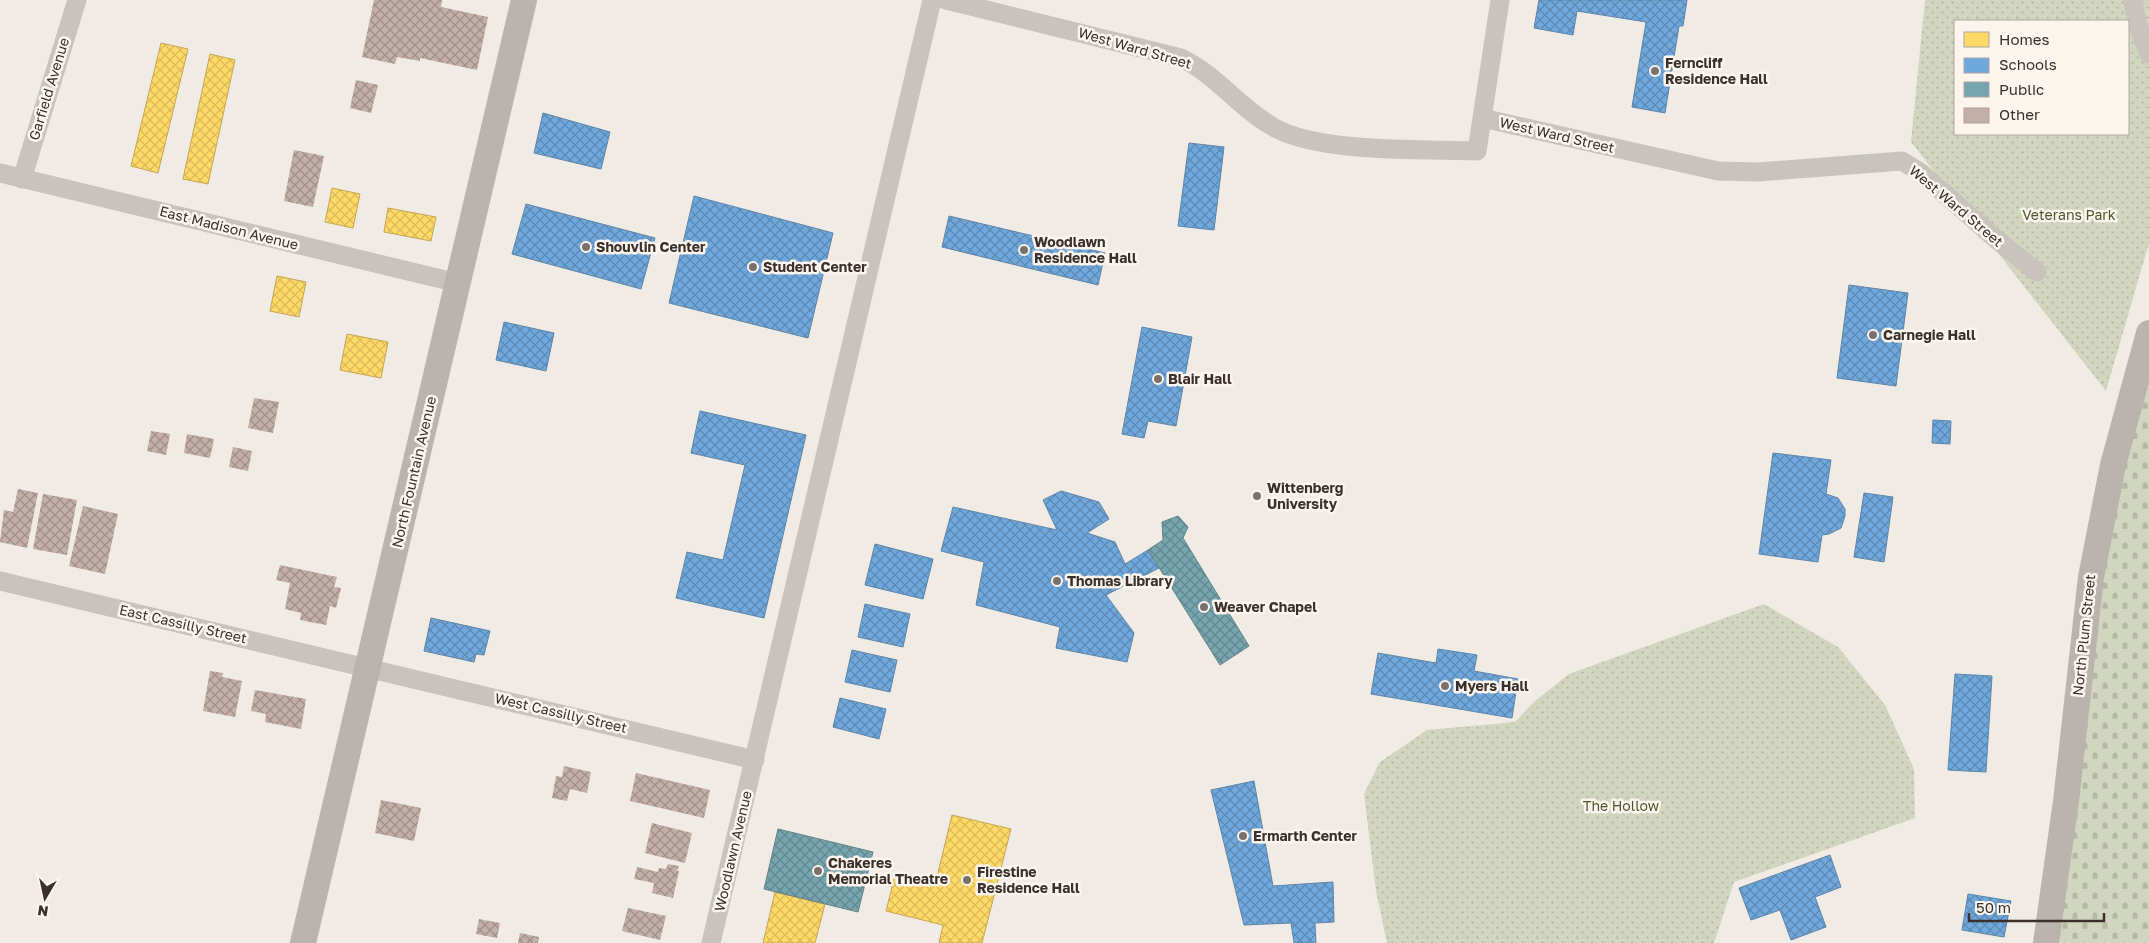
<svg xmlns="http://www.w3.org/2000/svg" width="2149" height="943" font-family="'Golos Text',sans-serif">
	<defs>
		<pattern id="grass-dots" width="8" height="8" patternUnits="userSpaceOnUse" patternTransform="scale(1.25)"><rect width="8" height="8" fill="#d1d6bf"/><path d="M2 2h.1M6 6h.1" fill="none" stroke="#b4b8a4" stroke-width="1.8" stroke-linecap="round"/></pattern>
		<pattern id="cemetery-stones" width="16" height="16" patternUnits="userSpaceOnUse" patternTransform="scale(1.25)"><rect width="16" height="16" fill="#d1d6bf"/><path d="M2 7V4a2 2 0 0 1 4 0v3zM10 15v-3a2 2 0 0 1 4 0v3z" fill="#b4b8a4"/></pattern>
		<pattern id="homes-cross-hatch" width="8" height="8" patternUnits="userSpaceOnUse" patternTransform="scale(1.25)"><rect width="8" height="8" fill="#ffd966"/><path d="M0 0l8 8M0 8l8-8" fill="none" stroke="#dbbb59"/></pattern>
		<pattern id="schools-cross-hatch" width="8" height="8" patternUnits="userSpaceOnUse" patternTransform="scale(1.25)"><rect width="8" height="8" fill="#6fa8dc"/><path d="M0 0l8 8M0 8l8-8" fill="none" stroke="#5c89b3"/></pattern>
		<pattern id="public-cross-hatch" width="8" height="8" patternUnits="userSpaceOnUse" patternTransform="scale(1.25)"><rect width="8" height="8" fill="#76a5af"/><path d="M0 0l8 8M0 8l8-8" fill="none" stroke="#62878f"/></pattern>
		<pattern id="building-cross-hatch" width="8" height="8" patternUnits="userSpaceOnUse" patternTransform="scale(1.25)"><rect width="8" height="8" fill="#c3afa7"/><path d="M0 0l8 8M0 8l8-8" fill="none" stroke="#a08f88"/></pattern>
	</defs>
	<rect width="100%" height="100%" fill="#f0ebe5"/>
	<path fill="url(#grass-dots)" fill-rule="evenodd" d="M1925,0H2149V243L2106,391L1911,142ZM1955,21H2128V134H1955Z
		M1764,604L1838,647L1885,705L1914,769L1915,818L1734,882L1714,943H1387L1376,891L1364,794L1380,762L1427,730L1515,722L1534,702L1569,674Z"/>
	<path fill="url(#cemetery-stones)" d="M2149,336V943H2046L2091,576Z"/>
	<path fill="url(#homes-cross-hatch)" stroke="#c4a654" d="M161,43L188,49L158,173L131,166Z
		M210,54L235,60L208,184L183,179Z
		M332,188L360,194L353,228L325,222Z
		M388,208L436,217L431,241L384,232Z
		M277,276L306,282L299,317L270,311Z
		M347,334L388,342L381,378L340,370Z
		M952,815L1011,829L982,943H939L943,925L886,911L895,875L935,885Z
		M775,892L825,904L815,943H763Z"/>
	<path fill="url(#schools-cross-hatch)" stroke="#5f84a7" d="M1539,0H1687L1683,26H1679L1665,113L1632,107L1646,22L1577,11L1573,35L1534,28Z
		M543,113L610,132L601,169L534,153Z
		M1189,143L1224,147L1214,230L1178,226Z
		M694,196L833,233L808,338L669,303Z
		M526,204L655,238L641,289L512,254Z
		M949,216L1105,253L1098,285L942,247Z
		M1849,285L1908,293L1896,386L1837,378Z
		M504,322L554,333L546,371L496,360Z
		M1142,327L1192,337L1176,426L1148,421L1144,438L1122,434Z
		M700,411L806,435L764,618L676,598L687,552L723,560L745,465L691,453Z
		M1933,420L1951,421L1950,444L1932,443Z
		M1773,453L1831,460L1826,494L1838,498L1845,509V516L1841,528L1829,534L1822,535L1818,562L1759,554Z
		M1061,491L1099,502L1109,519L1087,533L1115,542L1125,564L1148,550L1159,568L1106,595L1134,633L1127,662L1056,648L1060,627L976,605L984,562L941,551L953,507L1057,530L1043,500Z
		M1864,493L1893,497L1884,562L1854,557Z
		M875,544L933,559L923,599L865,585Z
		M865,604L910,614L903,647L858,637Z
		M431,618L490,631L484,655L476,654L474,662L424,651Z
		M1438,649L1477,655L1474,671L1518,679L1512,718L1371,694L1378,653L1436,663Z
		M852,650L897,660L890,692L845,682Z
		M1955,674L1992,676L1986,772L1948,770Z
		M840,698L886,709L879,739L833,727Z
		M1254,781L1273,886L1333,882L1334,922L1315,923L1316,943H1294L1291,923L1244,925L1211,790Z
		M1830,855L1841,887L1815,897L1826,927L1791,940L1780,910L1751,920L1739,888Z
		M1968,894L2011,901L2004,937L1962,930Z"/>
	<path fill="url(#public-cross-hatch)" stroke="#648287" d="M1178,516L1188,527L1183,538L1249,646L1220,665L1148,550L1163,540L1162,522Z
		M778,829L873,852L858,912L764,889Z"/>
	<path fill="url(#building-cross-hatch)" d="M374,0H442L441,7L488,17L477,70L420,58V61L397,57L395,64L362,57Z
		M356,80L378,85L371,113L350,108Z
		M294,150L324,156L313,207L284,201Z
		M254,398L279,402L273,433L248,428Z
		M151,431L170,434L166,455L147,451Z
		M187,434L214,439L210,458L184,453Z
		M233,447L252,451L248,471L229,467Z
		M18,489L38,493L27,548L0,542L4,510L13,512Z
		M43,494L77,500L67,555L33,549Z
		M83,506L118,514L105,574L69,566Z
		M280,565L337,577L334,587L341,588L336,608L330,606L326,625L300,620L301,613L285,609L290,583L276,580Z
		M210,671L223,673L222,677L242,681L235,717L203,711Z
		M255,690L306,699L301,729L265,722L266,714L251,711Z
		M564,766L591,772L587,793L570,789L567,801L552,798L556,776L562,777Z
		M636,773L710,790L704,818L630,801Z
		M381,800L421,808L414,841L375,833Z
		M652,823L692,833L685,863L645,853Z
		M668,864L679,866L677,871H679L673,898L652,893L654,883L634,879L637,867L658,872L659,868L666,869Z
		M628,908L666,916L660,940L622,931Z
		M479,919L500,923L497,938L476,934Z
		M520,933L539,937L538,943H518Z"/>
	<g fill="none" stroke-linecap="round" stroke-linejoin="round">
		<path stroke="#c9c3be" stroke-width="19" d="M946,0L1181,58C1217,75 1240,109 1275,128C1320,153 1424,149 1477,151L1500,0
			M2133,0L2137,23L2149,54
			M1482,118L1718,171L1758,172L1902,161L1920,172L1996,239L2037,272
			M0,173L458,283
			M22,179L77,0
			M0,581L755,760
			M711,943L932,0"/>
		<path stroke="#bab3ae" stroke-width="26" d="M303,943L524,0
			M2046,943L2066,801L2091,577L2113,465L2149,333"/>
	</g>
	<g fill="#7a716c" stroke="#fbf5ee" stroke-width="2">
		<circle cx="1655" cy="71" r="5"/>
		<circle cx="586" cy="247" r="5"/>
		<circle cx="1024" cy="250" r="5"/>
		<circle cx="753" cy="267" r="5"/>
		<circle cx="1873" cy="335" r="5"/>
		<circle cx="1158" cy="379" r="5"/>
		<circle cx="1257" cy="496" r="5"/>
		<circle cx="1057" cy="581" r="5"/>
		<circle cx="1204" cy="607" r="5"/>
		<circle cx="1445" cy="686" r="5"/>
		<circle cx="1243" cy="836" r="5"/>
		<circle cx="818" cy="871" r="5"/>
		<circle cx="967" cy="880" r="5"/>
	</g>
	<g text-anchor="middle" stroke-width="5" stroke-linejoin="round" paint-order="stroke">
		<g font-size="14" fill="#3b302b" stroke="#fbf5ee">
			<text transform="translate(1135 48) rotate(16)" y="5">West Ward Street</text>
			<text transform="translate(49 89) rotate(-73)" y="5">Garfield Avenue</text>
			<text transform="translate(1557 135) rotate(13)" y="5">West Ward Street</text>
			<text transform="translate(1956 206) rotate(40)" y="5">West Ward Street</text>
			<text transform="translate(229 228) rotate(14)" y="5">East Madison Avenue</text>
			<text transform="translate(414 472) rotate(-77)" y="5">North Fountain Avenue</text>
			<text transform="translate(183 624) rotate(13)" y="5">East Cassilly Street</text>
			<text transform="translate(2084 635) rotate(-84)" y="5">North Plum Street</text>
			<text transform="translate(561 713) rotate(13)" y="5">West Cassilly Street</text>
			<text transform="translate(733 851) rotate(-77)" y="5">Woodlawn Avenue</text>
		</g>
		<g font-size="14" font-weight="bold" fill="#3b302b" stroke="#fbf5ee" text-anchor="start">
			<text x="1665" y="68">Ferncliff<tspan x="1665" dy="16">Residence Hall</tspan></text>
			<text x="1034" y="247">Woodlawn<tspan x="1034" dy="16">Residence Hall</tspan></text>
			<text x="596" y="252">Shouvlin Center</text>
			<text x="763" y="272">Student Center</text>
			<text x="1883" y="340">Carnegie Hall</text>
			<text x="1168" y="384">Blair Hall</text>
			<text x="1267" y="493">Wittenberg<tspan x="1267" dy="16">University</tspan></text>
			<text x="1067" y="586">Thomas Library</text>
			<text x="1214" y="612">Weaver Chapel</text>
			<text x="1455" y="691">Myers Hall</text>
			<text x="1253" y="841">Ermarth Center</text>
			<text x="828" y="868">Chakeres<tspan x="828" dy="16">Memorial Theatre</tspan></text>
			<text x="977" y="877">Firestine<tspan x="977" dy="16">Residence Hall</tspan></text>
		</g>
		<g font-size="14" fill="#4a5a2e" stroke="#fbf5ee">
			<text x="2069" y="220">Veterans Park</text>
			<text x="1621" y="811">The Hollow</text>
		</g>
	</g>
	<rect x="1954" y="20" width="175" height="115" fill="#fbf5ee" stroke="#aea6a0"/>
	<rect x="1964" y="32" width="25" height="15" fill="#ffd966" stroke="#aea6a0"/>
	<text x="1999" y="45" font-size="15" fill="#3b302b">Homes</text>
	<rect x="1964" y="58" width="25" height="15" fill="#6fa8dc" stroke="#aea6a0"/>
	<text x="1999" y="70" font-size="15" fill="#3b302b">Schools</text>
	<rect x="1964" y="82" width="25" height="15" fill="#76a5af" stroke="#aea6a0"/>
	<text x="1999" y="95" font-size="15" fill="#3b302b">Public</text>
	<rect x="1964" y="108" width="25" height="15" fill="#c3afa7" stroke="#aea6a0"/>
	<text x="1999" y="120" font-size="15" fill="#3b302b">Other</text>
	<g transform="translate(45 898) rotate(189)" stroke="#fbf5ee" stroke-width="4" paint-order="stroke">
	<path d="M0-4L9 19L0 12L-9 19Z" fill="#3b302b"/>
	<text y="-8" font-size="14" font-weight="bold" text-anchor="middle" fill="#3b302b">N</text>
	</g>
	<path d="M1969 913v8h135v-8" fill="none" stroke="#3b302b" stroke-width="2.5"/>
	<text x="1976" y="913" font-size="15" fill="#3b302b" stroke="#fbf5ee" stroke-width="4" paint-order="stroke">50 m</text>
</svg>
